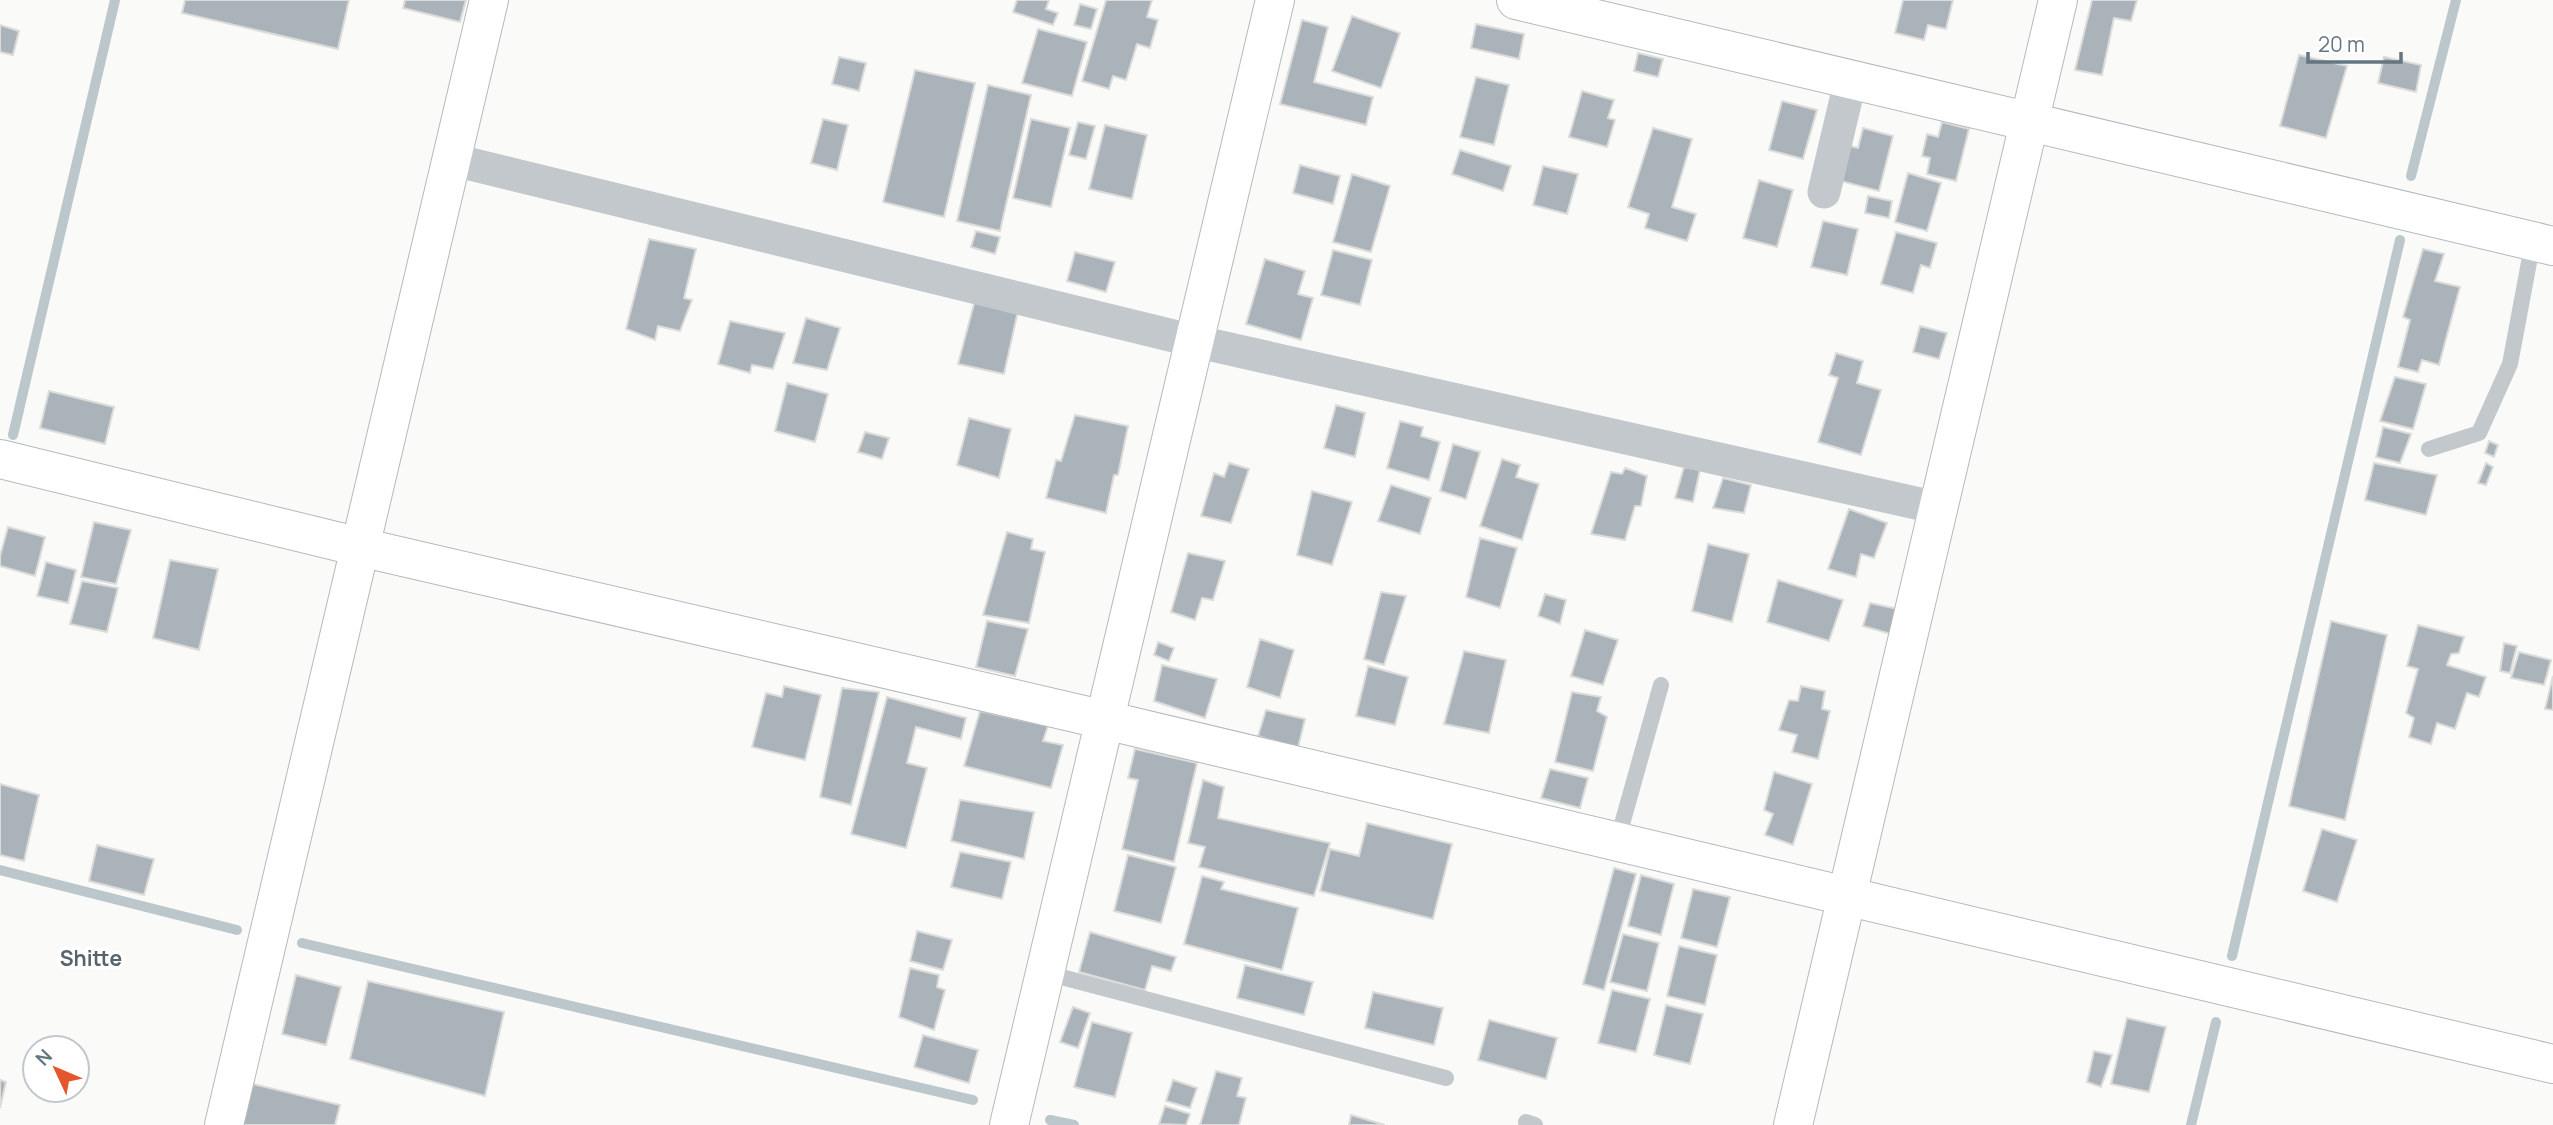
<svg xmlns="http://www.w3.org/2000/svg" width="2553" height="1125" font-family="Manrope,sans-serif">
	<rect width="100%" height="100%" fill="#fafaf8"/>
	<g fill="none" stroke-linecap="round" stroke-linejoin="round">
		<path stroke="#bbc7cb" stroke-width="10" d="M2411,176L2456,0
			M19,410L13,435L115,0
			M0,870L237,930
			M302,943L973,1100
			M2232,956L2400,240
			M1050,1120L1074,1125
			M2191,1125L2216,1022"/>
	</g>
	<path fill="#aab3b9" stroke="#dcdcda" stroke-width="2" d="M185,0H349L338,49L182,13Z
		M405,0H466L460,22L403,8Z
		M1017,0H1049L1046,9L1058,13L1053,25L1013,12Z
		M1106,0H1152L1147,17L1158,20L1150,48L1137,44L1126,80L1113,76L1109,89L1082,81Z
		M1903,0H1953L1946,29L1928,25L1924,40L1895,33Z
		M2092,0H2137L2131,21L2114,18L2102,75L2075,70Z
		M1080,4L1097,9L1091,29L1074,25Z
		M1352,16L1400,33L1381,88L1332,71Z
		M1302,20L1328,27L1314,82L1373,97L1366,125L1280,104Z
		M1476,24L1524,34L1519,59L1471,48Z
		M0,25L19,31L13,55L0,52Z
		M1038,29L1087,42L1072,96L1022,83Z
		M1638,53L1663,59L1658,77L1634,71Z
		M2299,55L2347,66L2326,138L2280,126Z
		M839,57L866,63L859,91L832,84Z
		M2384,57L2421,65L2416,92L2378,83Z
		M915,70L975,83L944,217L883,202Z
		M1476,77L1509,85L1494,145L1460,137Z
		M988,85L1031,95L1000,231L957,221Z
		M1582,91L1614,100L1608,118L1615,120L1607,147L1569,137Z
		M1782,101L1817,110L1803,159L1769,150Z
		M823,119L848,125L837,170L811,163Z
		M1031,119L1070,128L1051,207L1013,198Z
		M1078,122L1095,126L1086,159L1069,155Z
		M1942,122L1969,129L1956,181L1927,174L1930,158L1922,156L1927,134L1938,137Z
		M1105,125L1147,135L1132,199L1089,189Z
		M1653,128L1692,139L1672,207L1696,214L1687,241L1645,228L1649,214L1628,207Z
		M1863,128L1893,136L1879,191L1837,180L1846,145L1858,148Z
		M1460,150L1511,166L1503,191L1452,174Z
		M1300,165L1340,176L1333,204L1293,193Z
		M1543,166L1578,174L1567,214L1533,205Z
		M1908,173L1941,183L1927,231L1895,222Z
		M1352,174L1390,186L1371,252L1333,242Z
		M1759,180L1793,190L1777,247L1743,238Z
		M1868,196L1892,201L1889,218L1865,213Z
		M1823,221L1858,229L1847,275L1811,267Z
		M976,231L1000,237L995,254L971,247Z
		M1896,232L1937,243L1930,268L1921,265L1913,293L1881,284Z
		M649,239L696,249L684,298L692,300L680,331L658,326L655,340L626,329Z
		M2423,249L2444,254L2435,281L2460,287L2439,365L2422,360L2418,372L2398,367L2410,320L2403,317Z
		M1333,250L1372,260L1360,305L1321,295Z
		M1075,252L1115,262L1106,292L1067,281Z
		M1265,259L1305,271L1298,294L1313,298L1301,340L1246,324Z
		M975,300L1018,311L1004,374L958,364Z
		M806,318L840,328L827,370L793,363Z
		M730,321L785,333L773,369L752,365L750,373L718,364Z
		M1920,326L1947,333L1939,359L1913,352Z
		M1836,353L1863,361L1857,383L1881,390L1861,455L1818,442L1838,378L1829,375Z
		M2395,377L2426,384L2413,429L2380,421Z
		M787,383L828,394L815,442L775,431Z
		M49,391L114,407L105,444L40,428Z
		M1336,405L1365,413L1355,457L1324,448Z
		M1075,415L1128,426L1118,475H1114L1106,513L1046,498L1056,460L1061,461Z
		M969,418L1011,429L999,478L957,465Z
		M1400,421L1423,427L1421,436L1440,442L1429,480L1387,468Z
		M2383,427L2411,434L2400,463L2376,457Z
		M865,432L889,438L882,459L858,452Z
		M2489,441L2498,445L2494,457L2485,453Z
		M1453,444L1480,452L1466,499L1440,491Z
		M1502,459L1520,465L1516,477L1539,484L1522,540L1480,526Z
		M1229,463L1249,469L1231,523L1201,516L1214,473L1224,477Z
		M2374,463L2437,475L2426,515L2365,500Z
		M2486,463L2493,467L2486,485L2478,483Z
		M1684,467L1700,470L1693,502L1675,498Z
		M1625,468L1647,476L1641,506H1635L1625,540L1591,534L1611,472L1622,474Z
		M1723,478L1751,485L1744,513L1713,508Z
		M1391,485L1431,498L1420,534L1378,521Z
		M1312,491L1352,502L1332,565L1297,555Z
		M1849,509L1887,523L1874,558L1861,554L1856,577L1828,569Z
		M94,522L131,530L116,584L81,577Z
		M8,527L45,537L35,576L0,566V556Z
		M1007,532L1033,539L1031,549L1045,552L1029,623L983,615Z
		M1480,538L1517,548L1500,608L1466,597Z
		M1708,544L1749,554L1732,622L1692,611Z
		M1188,553L1225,561L1213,600L1202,598L1195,620L1171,612Z
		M170,560L218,569L199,650L153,638Z
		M46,562L76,570L68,603L37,596Z
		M1778,580L1843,600L1829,641L1767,622Z
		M82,581L118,588L107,632L70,624Z
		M1381,592L1406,596L1384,665L1364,659Z
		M1545,594L1566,600L1560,624L1538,616Z
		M1870,603L1898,609L1891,634L1863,626Z
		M987,621L1028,629L1015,676L976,667Z
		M2331,621L2387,635L2345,820L2289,806Z
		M2418,625L2464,637L2459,653L2451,654L2447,665L2486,677L2479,697L2467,693L2455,729L2437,723L2431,744L2409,737L2414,718L2406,713L2418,669L2407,666Z
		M1585,630L1618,640L1603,685L1571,676Z
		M1260,639L1294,650L1280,698L1247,687Z
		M1158,642L1174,648L1169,661L1154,655Z
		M2504,643L2517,646L2510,673L2500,671Z
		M1464,651L1506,660L1489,733L1444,724Z
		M2519,652L2551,660L2544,685L2511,678Z
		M1162,665L1217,679L1205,718L1154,701Z
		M1368,666L1408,677L1395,725L1356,716Z
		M2553,676V710L2545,709Z
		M784,686L821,695L805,760L752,747L766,693L782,697Z
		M1801,686L1825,691L1822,709L1830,711L1818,759L1792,752L1797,735L1779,730L1789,700L1798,701Z
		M842,688L879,692L851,805L820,797Z
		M1572,692L1601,697L1597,711L1607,717L1593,771L1555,762Z
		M887,697L966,718L961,739L916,727L907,763L927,768L906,848L851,834Z
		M1266,710L1305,719L1298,748L1258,736Z
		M980,711L1048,726L1043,741L1063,745L1051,788L964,766Z
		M1135,749L1197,763L1174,862L1122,849L1138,780L1128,778Z
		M1550,769L1588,778L1580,808L1541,798Z
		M1774,772L1812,784L1793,845L1765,835L1773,814L1764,810Z
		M1203,780L1224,787L1218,818L1330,843L1314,896L1199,867L1205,847L1188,843Z
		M0,784L39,795L24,861L0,855Z
		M960,800L1034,812L1024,859L951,841Z
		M1367,823L1452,844L1433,919L1320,891L1330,849L1359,856Z
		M2322,829L2357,840L2337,902L2303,891Z
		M97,845L154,859L144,895L89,881Z
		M960,852L1011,862L1002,899L951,887Z
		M1128,855L1176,867L1161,923L1114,911Z
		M1614,868L1636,874L1604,990L1583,984Z
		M1641,875L1674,884L1661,935L1628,926Z
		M1202,876L1224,882L1221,889L1298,908L1282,970L1184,944Z
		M1693,889L1730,897L1717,947L1681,938Z
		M917,931L952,940L943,970L910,961Z
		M1090,932L1176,957L1171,971L1152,966L1145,990L1079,972Z
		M1623,934L1659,943L1647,991L1610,982Z
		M1679,946L1717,955L1705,1005L1667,996Z
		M1245,965L1313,982L1304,1015L1237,998Z
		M910,968L939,975L937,987L945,990L934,1030L899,1017Z
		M296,975L341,987L326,1045L282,1034Z
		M368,981L504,1012L485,1096L350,1059Z
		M1612,990L1650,999L1636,1052L1598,1043Z
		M1373,992L1443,1008L1434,1045L1365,1028Z
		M1666,1005L1703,1014L1690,1064L1654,1055Z
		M1073,1007L1090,1013L1078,1048L1060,1042Z
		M2127,1018L2166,1027L2149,1092L2111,1084Z
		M1489,1020L1557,1038L1546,1079L1478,1060Z
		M1092,1022L1132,1033L1115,1097L1074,1087Z
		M923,1035L978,1050L969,1083L914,1067Z
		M2094,1051L2112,1055L2101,1087L2087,1082Z
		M1216,1071L1242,1078L1237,1096L1246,1098L1239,1125H1200Z
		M0,1080L6,1082L0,1108Z
		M1173,1080L1197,1088L1190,1108L1166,1101Z
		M253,1084L340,1105L335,1125H243Z
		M1165,1106L1190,1114L1186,1125L1159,1124Z
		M1351,1115L1385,1125H1349Z"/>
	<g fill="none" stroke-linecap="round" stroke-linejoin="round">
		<g stroke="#b3babf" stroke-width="40">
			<path id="secondary" d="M1516,0L2553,246
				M0,459L360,547L1105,720L2553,1064
				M224,1125L489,0
				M1009,1125L1275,0
				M1793,1125L2058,0"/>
		</g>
		<path stroke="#c3c8cc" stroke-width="16" d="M2429,449L2479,433L2510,364L2533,241
			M1617,842L1661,685
			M1046,973L1446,1078
			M1526,1122L1535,1125"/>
		<path stroke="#c3c8cc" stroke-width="33" d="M450,159L1194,341L1938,508
			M1824,192L1851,78"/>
		<use href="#secondary" stroke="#fff" stroke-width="38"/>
	</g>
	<g text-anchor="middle" stroke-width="7" stroke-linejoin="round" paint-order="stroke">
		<g font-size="21" font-weight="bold" fill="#57646e" stroke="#fff">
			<text x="91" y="966">Shitte</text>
		</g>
	</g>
	<g transform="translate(56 1069) rotate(314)"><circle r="33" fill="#ffffff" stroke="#c1c8cd" stroke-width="2"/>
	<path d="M0-5L12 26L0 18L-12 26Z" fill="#e4572e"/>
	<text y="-10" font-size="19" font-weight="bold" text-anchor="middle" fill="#657683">N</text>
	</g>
	<path d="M2308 52v10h93v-10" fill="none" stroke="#657683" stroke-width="3.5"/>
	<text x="2318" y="52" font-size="21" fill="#657683" stroke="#ffffff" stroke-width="5" paint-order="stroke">20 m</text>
</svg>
